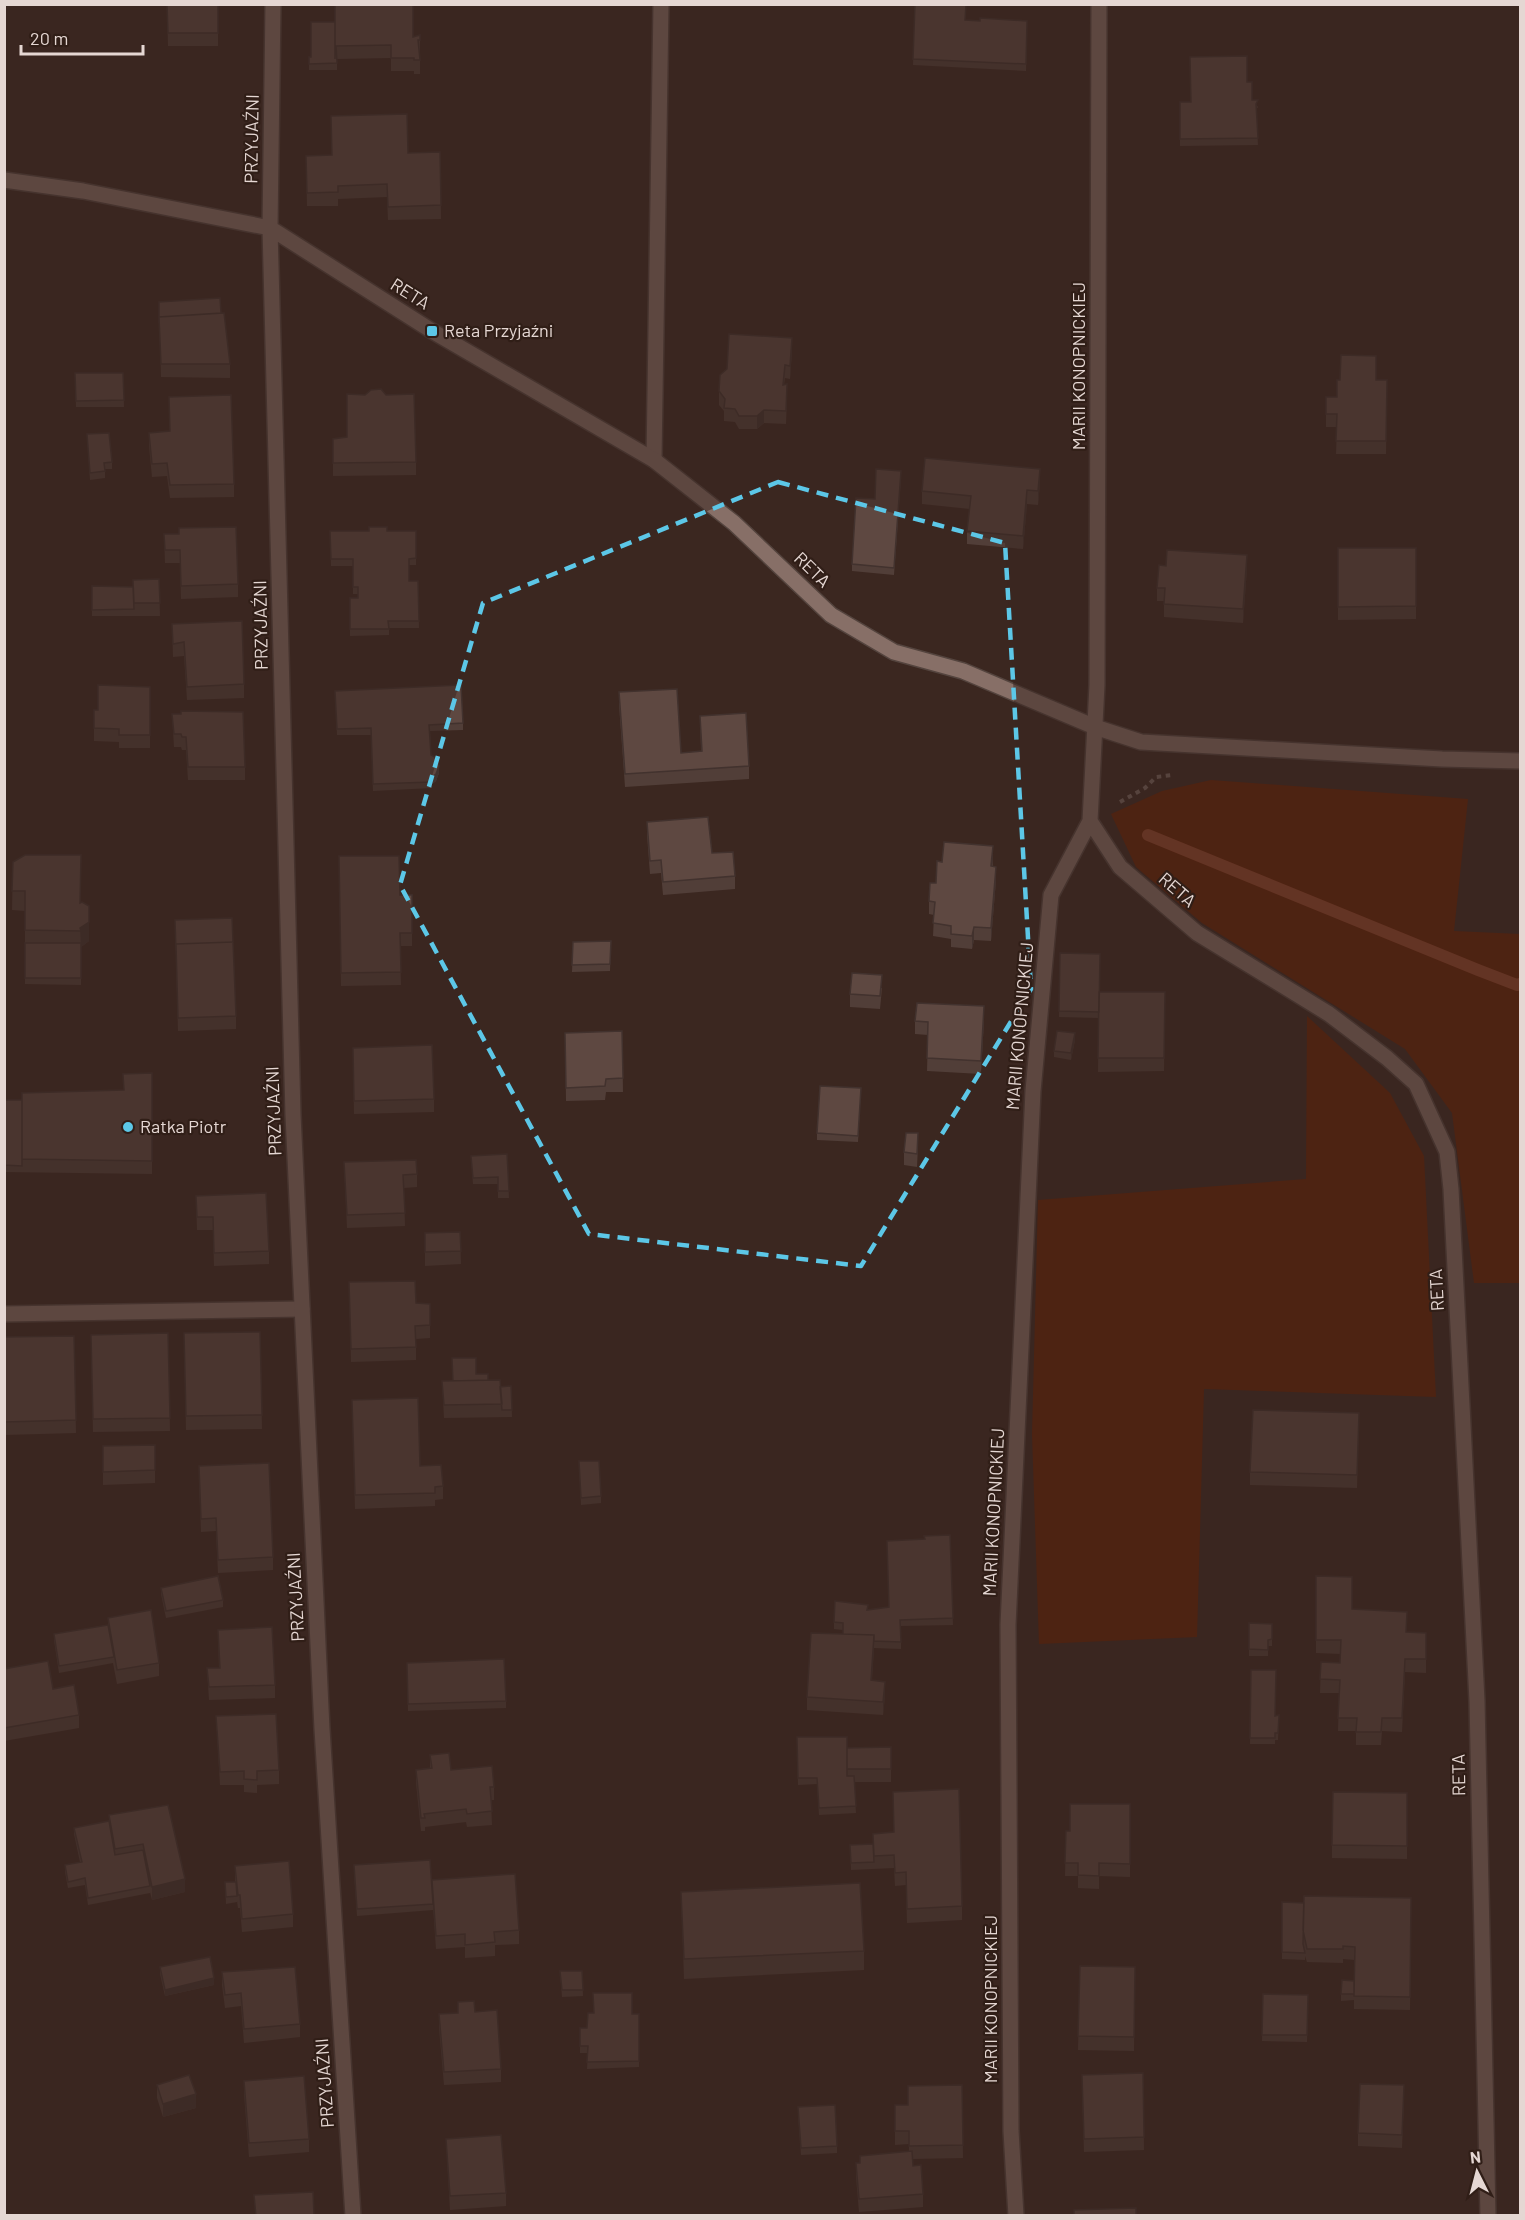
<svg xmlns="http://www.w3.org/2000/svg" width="1525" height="2220" font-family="Barlow,sans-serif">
	<rect width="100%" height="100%" fill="#3b2720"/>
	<path fill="#651f01" d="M1211,780L1468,799L1454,931L1520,934V1283H1474L1452,1113L1405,1049L1202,923L1136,867L1111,814L1162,791Z
		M1307,1016L1390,1093L1424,1156L1436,1397L1204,1389L1197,1637L1039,1644L1032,1434L1038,1200L1306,1179Z"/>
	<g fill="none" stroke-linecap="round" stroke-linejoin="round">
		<path stroke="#964528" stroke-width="12" d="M1148,835L1478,970L1517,985L1520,984"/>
		<g stroke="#54443e" stroke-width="18">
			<path id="service" d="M654,460L661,4
				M4,1314L302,1309"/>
		</g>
		<g stroke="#54443e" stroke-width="18">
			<path id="minor" d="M273,4L270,228L293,1115L322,1729L353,2216
				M1099,4L1097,685L1090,821L1120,867L1197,933L1329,1014L1387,1058L1416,1084L1447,1152L1451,1189L1477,1701L1488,2216
				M4,180L83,191L270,228L432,331L654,460L734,523L831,615L894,652L963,671L1095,727L1141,742L1442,759L1520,761
				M1016,2216L1011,2131L1008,1625L1033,1091L1051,895L1090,821"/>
		</g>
		<path stroke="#786660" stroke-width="4" stroke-dasharray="4.5 4.5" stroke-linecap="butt" d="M1120,802L1145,788L1156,777L1173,775"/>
		<use href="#service" stroke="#876f67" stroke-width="15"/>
		<use href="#minor" stroke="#876f67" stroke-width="15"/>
	</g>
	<path fill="#513e38" d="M167,4H218V46H168Z
		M915,4L965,20L980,21H1027L1026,71L913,65Z
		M311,22L413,37L420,35V74H414V71H391V58L337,59V70H309V57H311Z
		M1247,82L1252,100L1258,107L1256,110L1258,145L1180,146V102H1190Z
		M440,152L441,219L388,220L387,197L338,199V206H307L306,156Z
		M159,302L221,313L230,364V378L161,377Z
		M792,351L790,379L785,378L784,385L787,397L786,424L764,423L757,429H739L735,422L724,421V411L719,405V391Z
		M75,373H123L124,407H76Z
		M1376,380H1387L1386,454H1336L1337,427H1326V397H1337Z
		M386,395L416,462V475L333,476V439L347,437Z
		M169,397L234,484V497L170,498L167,476L152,477L149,446V433L170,431Z
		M87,434L112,462V469H105V478L90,480Z
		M901,478L894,575L852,571V564L875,499Z
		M1040,483L1038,505L1027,504L1023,549L967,544V531L970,509L922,504V491Z
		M330,531H416V565H409V581H418L419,628H389V635L350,636V598H358V594H353V566H331Z
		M164,534L238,584V597L181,599L180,563H165Z
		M1338,548H1416V619L1338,620Z
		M1247,568L1243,623L1164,617V601H1157V588Z
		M159,579L160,616H92V586L133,587Z
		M172,624L244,684V698L187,700L184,656L173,657Z
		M150,687V748H119V742L94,741V710H98Z
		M335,691L463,723V730L430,731L431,755L439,773L436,781L432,784V788L373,791L371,735H337Z
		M619,692L681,753L701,751L700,716L749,766V779L625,787L619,705Z
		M172,714L245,767V780H188L186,750H182L181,747H174Z
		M647,822L735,876V889L663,895L661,873L650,874L647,835Z
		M339,856L400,895L412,912V946H400L401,985L341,986Z
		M993,859V866L996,880L991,941L974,940L972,949L951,947V939L933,936L934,915L929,914V901L936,883L942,862Z
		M13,862L80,903L89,906V941L81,947V985L25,984V911L12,910Z
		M175,920L236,1016V1029L178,1031Z
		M611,941L610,971L572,972L573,942Z
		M1060,953L1100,954L1099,1018L1059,1017Z
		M882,988L880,1009L850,1007V994Z
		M1099,992H1165L1164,1071L1098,1072Z
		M984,1020L981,1074L927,1071L928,1035L915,1034V1021Z
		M622,1031L623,1092H606L605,1100L566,1101L565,1033Z
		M1075,1040L1071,1060L1054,1057V1051Z
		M353,1048L434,1099V1112L354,1114Z
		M152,1073V1174L4,1172V1100H22L123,1090Z
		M861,1088L858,1142L817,1140V1133Z
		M918,1146L917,1167L904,1165V1152Z
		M507,1154L509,1198H498V1184H473L471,1156Z
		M344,1162L417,1174V1187L404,1188L405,1226L347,1228Z
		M196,1196L269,1251V1264L214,1266L213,1230H197Z
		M460,1232L461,1264L425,1266V1233Z
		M349,1282L416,1303L430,1304V1338L416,1339V1360L351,1362Z
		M260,1332L262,1429L186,1430L184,1333Z
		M168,1333L170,1431L93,1432L91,1335Z
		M74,1336L76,1433L4,1435V1337Z
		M476,1374L500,1387L511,1386L512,1417L444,1418L442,1381H453Z
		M352,1400L420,1466L443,1486V1499L435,1500V1506L355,1509Z
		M1359,1413L1357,1488L1250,1485V1472Z
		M155,1445V1483L103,1485V1446Z
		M579,1461L601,1496V1503L581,1505Z
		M199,1479L273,1557V1570L218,1573L216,1531L201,1532Z
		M950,1535L953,1625L901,1626V1649L874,1648L872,1680L885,1695L883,1715L807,1710V1697L843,1634V1630L834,1629V1622L868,1610L888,1607L924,1539Z
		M1316,1576L1352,1609L1407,1632L1426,1633V1673L1405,1672L1402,1732L1382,1731L1381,1745H1356V1731H1338L1339,1693H1320L1321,1662L1340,1663L1341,1654L1316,1653Z
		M161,1588L223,1600V1607L166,1618L161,1594Z
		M108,1618L159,1663V1676L117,1684L113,1663L59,1673L54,1640V1634L108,1625Z
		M1249,1623L1272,1624V1646H1268V1656H1249Z
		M218,1630L275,1685V1698L209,1700L207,1668H219Z
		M407,1663L506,1701V1708L408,1711Z
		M4,1669L53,1689L79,1715V1728L4,1741Z
		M1251,1670L1275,1716L1279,1715L1278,1740H1275V1744H1250Z
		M216,1716L279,1770V1784L257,1785V1793L244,1792V1785H220Z
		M797,1737L847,1748L891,1747V1782H854L856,1813L819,1815L817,1784L798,1785Z
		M430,1755L451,1770L494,1787V1800H491L492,1825L467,1827L466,1822L425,1827V1831H421L416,1783V1770L430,1768Z
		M1407,1793V1859L1332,1858V1845Z
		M1130,1804V1877L1099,1876V1889L1078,1888V1876H1065L1066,1831H1070Z
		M168,1805L185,1892L152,1900L150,1892V1893L88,1905L85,1885L68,1888L65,1872V1865L80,1862L74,1834V1828L109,1821V1815Z
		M873,1834L962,1906V1920L907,1923L906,1885L895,1886L894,1868L851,1870L850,1845H873Z
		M235,1866L293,1914V1927L242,1932L240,1908H238L237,1901V1902L226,1904L225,1882H235Z
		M354,1872L432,1890L519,1930V1944L495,1945V1956L465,1958V1947L436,1949L433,1906V1910L357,1916Z
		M681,1892L864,1951V1970L684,1979Z
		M1411,1898L1410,2010L1354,2009V2000L1341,2001V1994L1354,1981L1355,1960L1343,1959V1963L1307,1962L1305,1956V1960L1282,1959V1902L1304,1903Z
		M1080,1966L1135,1967L1134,2051L1078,2050Z
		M160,1967L214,1985L165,1996L160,1974Z
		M560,1971H582L583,1996L562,1997Z
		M222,1972L300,2024V2037L244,2043L241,2006L225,2008L222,1985Z
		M1263,1994L1308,1995L1307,2042L1262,2041Z
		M475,2012L501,2069V2082L444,2085L439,2028V2014Z
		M632,2014H639V2067L587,2069L588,2053H580V2028H587Z
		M1143,2073L1144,2150L1084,2152L1082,2088Z
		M244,2081L309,2139V2152L249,2157L244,2094Z
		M157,2085L196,2108L163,2117L157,2098Z
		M962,2085L963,2158L913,2159V2166L923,2194V2207L859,2212L856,2177V2163H860V2156L909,2152V2144L895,2145V2105H908Z
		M1404,2098L1402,2148L1358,2146V2133Z
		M798,2114L837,2146V2153L801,2155Z
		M446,2139L506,2193V2206L450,2210Z"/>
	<path fill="#42322e" d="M792,338V351L790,379V366Z
		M764,410V423L757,429V416Z
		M1040,469V483L1038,505V491Z
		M1027,490V504L1023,549V536Z
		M1247,555V568L1243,623V609Z
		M439,766V773L436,781L432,784V777Z
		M993,846V859L991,879V866Z
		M996,867V880L991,941V928Z
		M89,922V941L81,947L80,928Z
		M974,927V940L972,949V936Z
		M984,1006V1020L981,1074V1061Z
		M1075,1033V1040L1071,1060V1053Z
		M874,1635V1648L871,1693V1680Z
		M885,1682V1695L883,1715V1702Z
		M185,1879V1892L152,1900V1887Z
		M214,1978V1985L165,1996V1990Z
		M196,2094V2108L163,2117V2104Z"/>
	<path fill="#5e4841" stroke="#42322e" stroke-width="1.5" d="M167,4H218V33H168Z
		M335,4H413V37L420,35V40H418L420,60H414V58H391V45L335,46Z
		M915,4H966L965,20L980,21V18L1027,21L1026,64L913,59Z
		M311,22H335V59V46H336L337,63L309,64V57H311Z
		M1247,56V82H1252V100H1258L1256,104L1258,138L1180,139V102H1191L1190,57Z
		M407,114L408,153L440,152L441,205L388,207L387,184L338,186V192L307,193L306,156L332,155L331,116Z
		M220,298L221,313L159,317V323V302Z
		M224,313L230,364H161L159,317Z
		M729,334L792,338L790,366L785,365L783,385L787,384L786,411L764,410L757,416H739L735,409L724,408L725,399L719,391L720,375L727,369Z
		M1341,355L1376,356V380H1387L1386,441H1336L1337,414H1326V397H1337V380H1340Z
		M75,373H123L124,400L76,401Z
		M381,389L386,395L414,394L416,462L333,463V439L347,437V394L365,395L371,390Z
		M231,395L234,484L170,485L167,463L152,464L149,433L170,431L169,397Z
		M109,433L112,462L104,463L105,471L90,473L87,434Z
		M925,458L1040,469L1038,491L1027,490L1023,536L967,531L971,496L922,491Z
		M876,469L901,471L894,568L852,564L856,498L875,499Z
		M236,527L238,584L181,586L180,550H165L164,534H179V528Z
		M369,527H387V531H416V558L409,559V581H418L419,621H388L389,629H350V598H358V587H353V559H331L330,531H369Z
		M1338,548H1416V606L1338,607Z
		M1167,550L1247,555L1243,609L1164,604L1165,588H1157L1159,565L1166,566Z
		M159,579L160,603H134L133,580Z
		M92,586L133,587L134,609L92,610Z
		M242,621L244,684L187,687L184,642L173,644L172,624Z
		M98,685L150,687V735H119V729L94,728V710H98Z
		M461,685L463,723L429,725L431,755L435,757L439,766L436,774L432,777V782L373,784L371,728L337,729L335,691Z
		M677,689L681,753L702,751L700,716L746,713L749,766L625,774L619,692Z
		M181,711L243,712L245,767H188L186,737H182L181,734H174L172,714H181Z
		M708,817L712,853L733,852L735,876L663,882L661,860L650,861L647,822Z
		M944,842L993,846L991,866L996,867L991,928L974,927L972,936L951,934V926L933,923L935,902L929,901L930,883H936L937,861L942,862Z
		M25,855H81L80,903L82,902L89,906V922L80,928L81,931L25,930V891H12L13,862Z
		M339,856H399L400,895H412V933H400L401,972L341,973Z
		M232,918L233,942L176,944V950L175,920Z
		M611,941L610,964L572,965L573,942Z
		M233,942L236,1016L178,1018L176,944Z
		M25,943H81V978H25Z
		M1060,953L1100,954L1099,1012L1059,1011Z
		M852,973L882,975L880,996L850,994Z
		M1099,992H1165L1164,1058H1098Z
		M917,1003L984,1006L981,1061L927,1058L928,1022L915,1021Z
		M622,1031L623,1078L606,1079L605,1086L566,1088L565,1033Z
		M1057,1031L1075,1033L1071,1053L1054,1051Z
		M432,1045L434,1099L354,1101L353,1048Z
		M152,1073V1161L22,1159V1093L124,1090L123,1074Z
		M820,1086L861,1088L858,1136L817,1133Z
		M4,1100H22V1166L4,1165Z
		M906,1133H918L917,1154L904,1152Z
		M507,1154L509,1191H498V1177L473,1178L471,1156Z
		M416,1160L417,1174L403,1175L405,1213L347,1215L344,1162Z
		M266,1193L269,1251L214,1253L213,1217H197L196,1196Z
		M460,1232L461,1251L425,1252V1233Z
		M415,1281L416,1303L430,1304V1325L415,1326L416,1347L351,1349L349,1282Z
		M260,1332L262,1415L186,1416L184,1333Z
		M168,1333L170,1418L93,1419L91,1335Z
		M74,1336L76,1420L4,1422V1337Z
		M452,1358H476V1374H488V1380L453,1381Z
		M500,1380L502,1404L444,1405L442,1381Z
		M511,1386L512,1410H502L500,1387Z
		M418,1398L420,1466L441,1465L443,1486L435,1487V1493L355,1495L352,1400Z
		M1253,1410L1359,1413L1357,1475L1250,1472Z
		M155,1445V1470L103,1472V1446Z
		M579,1461H599L601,1496L581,1498Z
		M269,1463L273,1557L218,1560L216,1518L201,1519L199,1466Z
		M950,1535L953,1618L900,1620L901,1642L874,1641V1635L843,1634V1623L834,1622L835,1601L868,1605L867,1610L889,1607L887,1541L925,1539L924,1536Z
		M218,1576L223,1600L166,1611L161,1588Z
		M1316,1576L1352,1577V1609L1407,1612L1406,1632L1426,1633V1659H1405L1402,1718H1382L1381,1732H1356L1357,1718H1338L1340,1680L1320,1679L1321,1662L1340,1663L1341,1640H1316Z
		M151,1610L159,1663L117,1670L108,1618Z
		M1249,1623L1272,1624V1639L1268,1640V1650L1249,1649Z
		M108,1625L114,1657L59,1666L54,1634Z
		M272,1627L275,1685L209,1687L207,1668H220L218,1630Z
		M811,1633L874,1635L871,1680L885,1682L883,1702L807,1697Z
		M504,1659L506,1701L408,1704L407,1663Z
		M48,1661L53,1689L74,1685L79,1715L4,1728V1669Z
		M1251,1670H1276L1275,1716L1279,1715L1278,1733H1275V1738H1250Z
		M276,1714L279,1770L257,1771V1780L244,1779V1771L220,1772L216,1716Z
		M797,1737H847V1776H854L856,1806L819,1808L817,1778H798Z
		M891,1747V1769H847V1748Z
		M449,1753L451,1770L492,1766L494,1787H490L492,1811L467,1814L466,1809L424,1814L425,1818H421L416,1770L432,1768L430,1755Z
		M959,1789L962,1906L907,1909L906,1872L895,1873L894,1855L874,1856L873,1834L894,1832L893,1792Z
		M1333,1792L1407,1793V1846L1332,1845Z
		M1070,1804H1130V1864L1099,1863V1876L1078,1875V1863H1065L1066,1831H1070Z
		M168,1805L185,1879L152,1887L143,1844L115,1849L109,1815Z
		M109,1821L115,1855L143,1850L150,1886L88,1898L85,1878L68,1882L65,1865L82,1862L74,1828Z
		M873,1844L874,1862L851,1863L850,1845Z
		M430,1860L433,1904L357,1909L354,1865Z
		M289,1861L293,1914L242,1919L240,1895H238L235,1866Z
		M515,1874L519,1930L494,1932L495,1942L465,1945V1934L436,1936L432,1880Z
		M225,1882H236L237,1896L226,1897Z
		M860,1883L864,1951L684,1959L681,1892Z
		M1304,1896L1411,1898L1410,1997L1354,1996L1355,1947L1343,1946V1949H1307L1303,1930Z
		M1282,1902L1304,1903L1303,1944L1305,1953L1282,1952Z
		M210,1957L214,1978L165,1990L160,1967Z
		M1080,1966L1135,1967L1134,2037L1078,2036Z
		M295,1967L300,2024L244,2029L241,1993L225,1995L222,1972Z
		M560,1971H582L583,1990H562Z
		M1342,1980L1354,1981V1994H1341Z
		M593,1993H632V2014H639V2061L587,2062L588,2046H580V2028H587L588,2013H594Z
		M1263,1994L1308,1995L1307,2035H1262Z
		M474,2001L475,2012L497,2010L501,2069L444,2072L439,2014L458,2013V2002Z
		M1143,2073L1144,2137L1084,2139L1082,2075Z
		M189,2075L196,2094L163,2104L157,2085Z
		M304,2076L309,2139L249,2143L244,2081Z
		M1360,2084L1404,2085L1402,2135L1358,2133Z
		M962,2085L963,2145L909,2146V2131H895V2105H908V2086Z
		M835,2105L837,2146L801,2148L798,2107Z
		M501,2135L506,2193L450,2196L446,2139Z
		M912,2151L913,2166L921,2165L923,2194L859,2199L856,2163H860V2156Z
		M313,2192L314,2216H256L254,2195Z
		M1136,2208V2216H1074V2210Z"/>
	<path d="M0 0H1525V2220H0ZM778,482L1005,543L1031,989L861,1266L589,1234L400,885L483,603Z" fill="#3b2720" fill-opacity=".55" fill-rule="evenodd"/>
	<path fill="none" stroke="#5cc7e7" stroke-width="4.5" stroke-dasharray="12 8" stroke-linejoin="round" d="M778,482L1005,543L1031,989L861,1266L589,1234L400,885L483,603Z"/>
	<g fill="#5cc7e7" stroke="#301e17" stroke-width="2">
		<rect x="426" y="325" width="12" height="12" rx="3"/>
		<circle cx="128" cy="1127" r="6"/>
	</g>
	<g text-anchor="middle" stroke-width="4.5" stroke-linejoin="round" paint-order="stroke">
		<g font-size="18" fill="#e5d7d3" stroke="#301e17">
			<text transform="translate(252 139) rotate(-89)" y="6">PRZYJAŹNI</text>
			<text transform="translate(410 294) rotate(32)" y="6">RETA</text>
			<text transform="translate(1079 366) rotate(-90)" y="6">MARII KONOPNICKIEJ</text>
			<text transform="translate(812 570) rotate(44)" y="6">RETA</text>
			<text transform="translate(261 625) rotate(-91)" y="6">PRZYJAŹNI</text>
			<text transform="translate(1177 890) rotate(41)" y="6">RETA</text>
			<text transform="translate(1020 1026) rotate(-85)" y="6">MARII KONOPNICKIEJ</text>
			<text transform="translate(274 1111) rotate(-92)" y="6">PRZYJAŹNI</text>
			<text transform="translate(1437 1290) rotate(-93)" y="6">RETA</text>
			<text transform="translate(994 1512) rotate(-87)" y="6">MARII KONOPNICKIEJ</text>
			<text transform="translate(296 1597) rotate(-93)" y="6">PRZYJAŹNI</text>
			<text transform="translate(1459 1775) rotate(-91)" y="6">RETA</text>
			<text transform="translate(991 1999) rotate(-90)" y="6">MARII KONOPNICKIEJ</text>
			<text transform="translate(325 2083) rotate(-94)" y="6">PRZYJAŹNI</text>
		</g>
		<g font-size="18" fill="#e5d7d3" stroke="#301e17" text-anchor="start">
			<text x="444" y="337">Reta Przyjaźni</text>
			<text x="140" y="1133">Ratka Piotr</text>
		</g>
	</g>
	<rect width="1525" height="2220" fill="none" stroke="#e5d7d3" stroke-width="12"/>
	<g transform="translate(1477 2172) rotate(354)" stroke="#301e17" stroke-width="4.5" paint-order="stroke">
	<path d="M0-4.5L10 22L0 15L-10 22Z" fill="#e5d7d3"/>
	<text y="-9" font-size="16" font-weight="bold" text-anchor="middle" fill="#e5d7d3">N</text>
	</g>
	<path d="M21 45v9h122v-9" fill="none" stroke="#e5d7d3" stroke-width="3"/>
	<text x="30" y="45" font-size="18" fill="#e5d7d3" stroke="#301e17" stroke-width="4.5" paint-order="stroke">20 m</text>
</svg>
